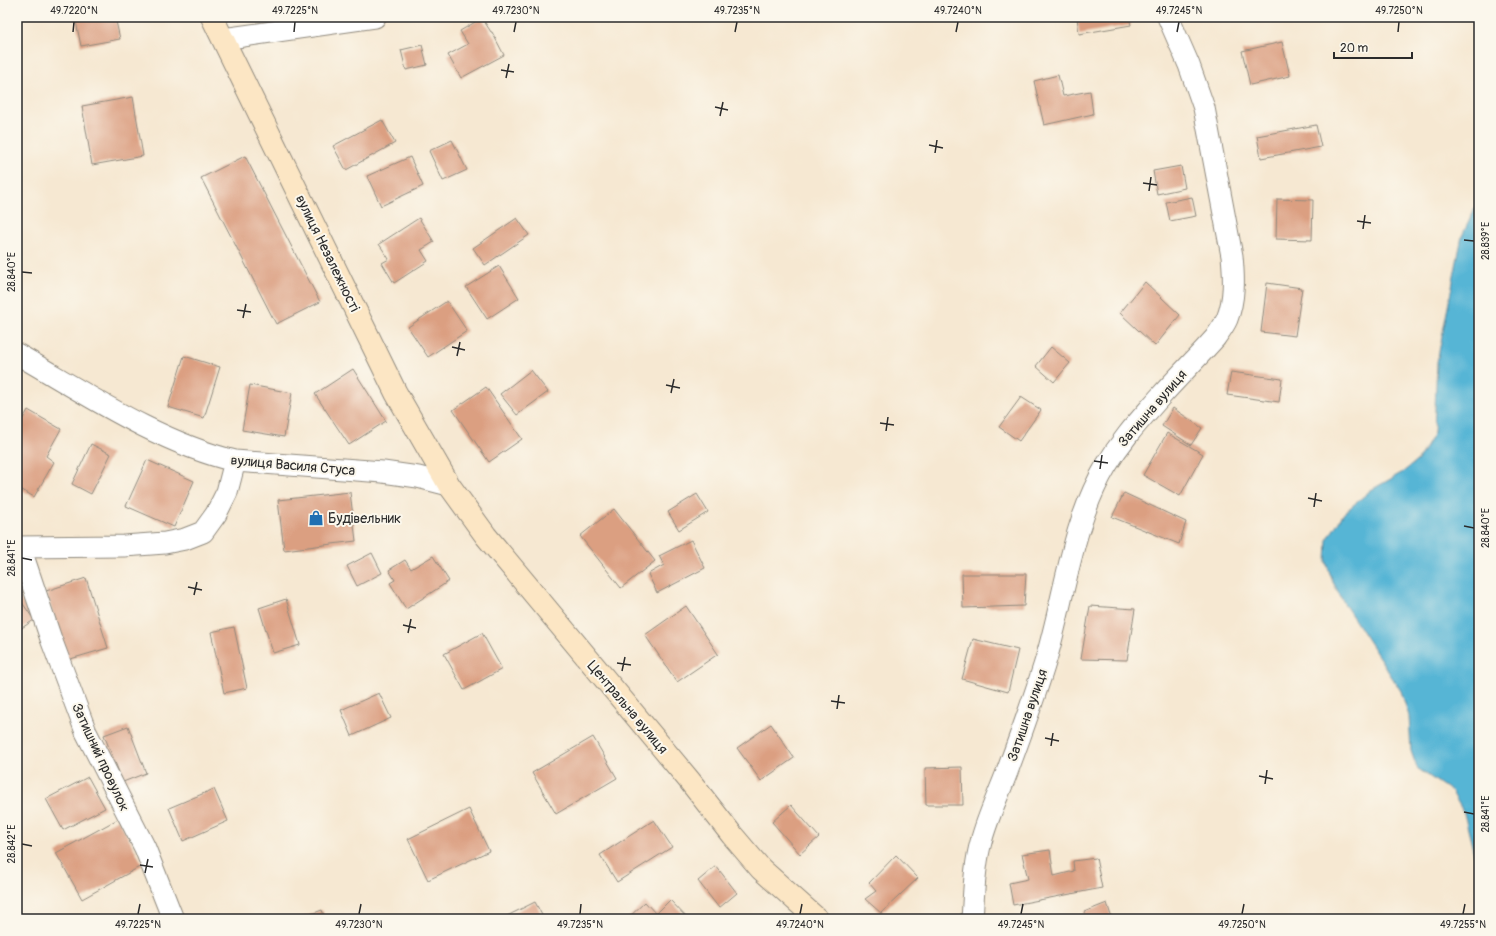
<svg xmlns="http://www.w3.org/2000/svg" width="1496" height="936" font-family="Pangolin,sans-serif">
	<rect width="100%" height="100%" fill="#fbf7ec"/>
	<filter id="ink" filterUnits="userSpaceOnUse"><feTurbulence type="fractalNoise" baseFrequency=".025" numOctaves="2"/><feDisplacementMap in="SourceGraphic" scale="8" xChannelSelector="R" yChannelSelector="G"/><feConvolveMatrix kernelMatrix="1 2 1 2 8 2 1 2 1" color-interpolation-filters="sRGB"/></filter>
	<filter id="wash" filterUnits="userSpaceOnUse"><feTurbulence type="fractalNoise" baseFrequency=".012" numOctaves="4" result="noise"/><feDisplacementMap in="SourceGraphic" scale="16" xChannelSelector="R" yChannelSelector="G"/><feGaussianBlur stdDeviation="0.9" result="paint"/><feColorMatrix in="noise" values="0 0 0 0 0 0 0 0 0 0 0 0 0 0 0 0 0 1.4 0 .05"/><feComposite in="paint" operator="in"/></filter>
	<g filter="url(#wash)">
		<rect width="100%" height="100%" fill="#f6e8d2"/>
		<path fill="#57b5d5" stroke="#417080" d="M1479,200V874L1464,813L1452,792L1417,768L1411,751L1409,716L1401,691L1345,605L1333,582L1326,562L1327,540L1344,513L1371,490L1403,472L1418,460L1434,433L1437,362L1462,236Z"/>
		<g id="blocks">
			<path fill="#db9f81" d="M75,17H115L120,39L81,46Z
				M1077,17H1129L1131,25L1079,34Z
				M482,18L491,32H492L504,55L461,78L448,55L468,44L460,31Z
				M1282,42L1290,76L1250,85L1242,51Z
				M422,45L427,65L406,70L401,50Z
				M1058,75L1063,96L1090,91L1093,114L1044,125L1034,81Z
				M133,97L143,156L92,165L82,106Z
				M382,120L395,143L346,170L333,146Z
				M1316,125L1321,147L1261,158L1257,136Z
				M452,140L467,170L443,181L429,151Z
				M245,156L320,302L276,324L201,178Z
				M410,157L423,186L381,206L367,176Z
				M1181,166L1185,188L1157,194L1153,171Z
				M1192,197L1196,216L1170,221L1166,202Z
				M1277,199L1313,200L1312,240L1276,239Z
				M419,218L434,242L421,250L428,261L394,283L382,263L389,259L379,244Z
				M517,218L529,235L485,265L473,248Z
				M499,266L519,298L487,319L466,287Z
				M1145,282L1180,315L1155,346L1120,313Z
				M1267,283L1302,288L1295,336L1261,332Z
				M447,301L467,331L428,357L408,327Z
				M1051,347L1070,363L1054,382L1036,366Z
				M184,356L220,367L204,418L168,407Z
				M353,369L386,421L349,445L315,394Z
				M531,370L548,392L517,415L500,394Z
				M1231,372L1282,379L1279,402L1227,395Z
				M250,385L292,393L284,437L242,430Z
				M486,387L522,439L489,462L453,410Z
				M1021,397L1041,410L1019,441L999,427Z
				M1173,408L1202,428L1191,445L1162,426Z
				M28,410L61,429L46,456L54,462L34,497L17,487V429Z
				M1167,433L1203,454L1180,496L1143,475Z
				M91,444L111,454L91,494L72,484Z
				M147,460L194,481L174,527L126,506Z
				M350,492L356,541L284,550L278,500Z
				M1124,493L1186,522L1179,544L1112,517Z
				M697,494L708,512L679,530L668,512Z
				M614,509L655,561L621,588L580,536Z
				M691,540L705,568L657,593L648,574L664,565L659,556Z
				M372,553L382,573L357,586L347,566Z
				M433,556L449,581L406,609L390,583L395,580L389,570L405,560L411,569Z
				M962,574H1026L1024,606L963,608Z
				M86,578L108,648L67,660L46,591Z
				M17,595L34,620L17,631Z
				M286,599L300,645L273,653L259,608Z
				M686,606L718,654L677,682L645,635Z
				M1090,606L1135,609L1127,660L1081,659Z
				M234,627L247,688L224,693L211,632Z
				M482,633L502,669L464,690L444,654Z
				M973,639L1018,650L1008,692L962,679Z
				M379,693L391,718L352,736L341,710Z
				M771,724L794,758L761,781L737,748Z
				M128,726L146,773L123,782L104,735Z
				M593,737L617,778L556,814L532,773Z
				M962,767L963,805H926L925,768Z
				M88,777L105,808L63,830L46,799Z
				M214,789L228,821L183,841L169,808Z
				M791,805L819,837L800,854L772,822Z
				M469,809L489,851L428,880L408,839Z
				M118,819L143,865L82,899L56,853Z
				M654,820L672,847L617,882L600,855Z
				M1050,850L1054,876L1074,871L1073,861L1096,858L1102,888L1013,905L1009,883L1028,879L1022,854Z
				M896,855L918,878L881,913L865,899L876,891L869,883Z
				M716,866L737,893L719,908L698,881Z
				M670,900L688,919H627L645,902L656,914Z
				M535,902L544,919H501Z
				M1107,903L1112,919H1087L1084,912Z
				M322,910L325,919H298Z"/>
		</g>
	</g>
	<g filter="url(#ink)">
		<use href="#blocks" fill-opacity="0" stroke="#908a7e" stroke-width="1"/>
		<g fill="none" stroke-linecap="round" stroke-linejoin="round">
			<g stroke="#908a7e" stroke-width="23">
				<path id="street" d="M223,39L375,17
					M17,354C85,393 159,443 235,461L383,472L418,477L449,485
					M17,547L124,546L165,543L185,539L203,532L216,514L227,492L235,461
					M20,547L51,639L86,732L145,848L173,919
					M972,919C974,893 974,867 981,842C987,818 998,796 1007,772C1020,737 1033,701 1044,666C1065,599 1070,527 1106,466C1122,439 1140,420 1160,397C1178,377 1197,358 1215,338C1219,332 1224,326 1227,319C1235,299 1234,277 1232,256L1204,108L1189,65L1168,17"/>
			</g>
			<g stroke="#908a7e" stroke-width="24">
				<path id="secondary" d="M212,17L396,393L449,485L486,536L689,780L732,835L761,869L817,919"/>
			</g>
			<use href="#street" stroke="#fff" stroke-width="21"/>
			<use href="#secondary" stroke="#fce6c4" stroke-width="22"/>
		</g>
	</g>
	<path fill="none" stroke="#2b2b2b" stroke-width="1.5" d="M73,32L74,22M294,32L295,22M514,32L516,22M735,32L737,22M956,32L958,22M1177,32L1179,22M1398,32L1399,22M501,70L514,72M506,78L509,64M715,107L728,110M720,116L723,102M929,145L943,148M935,153L937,140M1143,183L1157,185M1149,191L1151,177M1357,221L1371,223M1363,229L1365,215M1464,240L1474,241M22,272L32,273M237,310L251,312M243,318L246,304M452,347L465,350M457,356L460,342M666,385L680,388M671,393L674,379M880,423L894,425M886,431L888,417M1094,461L1108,463M1100,469L1102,455M1308,498L1322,501M1314,507L1316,493M1464,526L1474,528M22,558L32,560M188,587L202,590M194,595L197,582M403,625L416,628M408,633L411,619M617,663L631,665M622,671L625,657M831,701L845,703M837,709L839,695M1045,738L1059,741M1051,746L1053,733M1259,776L1273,779M1265,784L1267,770M1464,812L1474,814M22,844L32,846M140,865L153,867M145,873L148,859M138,914L140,904M359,914L361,904M580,914L581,904M800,914L802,904M1021,914L1023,904M1242,914L1244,904M1463,914L1465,904"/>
	<defs>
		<g id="shop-bare" transform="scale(1.2)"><path d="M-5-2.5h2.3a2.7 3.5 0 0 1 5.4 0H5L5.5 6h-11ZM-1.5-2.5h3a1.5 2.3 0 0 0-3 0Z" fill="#1f6fb2" stroke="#fbf7ec" stroke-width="2.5" paint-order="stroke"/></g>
	</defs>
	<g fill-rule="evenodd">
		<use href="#shop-bare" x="316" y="518"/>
	</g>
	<g text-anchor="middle" stroke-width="4" stroke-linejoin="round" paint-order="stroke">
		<g font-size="14" fill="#2b2b2b" stroke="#fbf7ec">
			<text transform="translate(328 253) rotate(64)" y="5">вулиця Незалежності</text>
			<text transform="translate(1152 408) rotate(-49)" y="5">Затишна вулиця</text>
			<text transform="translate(293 465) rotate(5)" y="5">вулиця Василя Стуса</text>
			<text transform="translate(628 707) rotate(50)" y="5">Центральна вулиця</text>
			<text transform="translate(1027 715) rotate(-71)" y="5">Затишна вулиця</text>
			<text transform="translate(101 757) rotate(65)" y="5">Затишний провулок</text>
		</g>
		<g font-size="14" fill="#2b2b2b" stroke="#fbf7ec" text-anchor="start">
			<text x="328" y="523">Будівельник</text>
		</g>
	</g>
	<rect width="1496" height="936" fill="none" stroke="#fbf7ec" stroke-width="44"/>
	<path d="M1334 52v6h78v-6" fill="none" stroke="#2b2b2b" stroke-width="2"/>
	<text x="1340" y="52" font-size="12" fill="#2b2b2b" stroke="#fbf7ec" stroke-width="3" paint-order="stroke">20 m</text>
	<rect x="22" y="22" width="1452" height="892" fill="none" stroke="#2b2b2b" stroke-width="1.5"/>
	<g font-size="10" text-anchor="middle" fill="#2b2b2b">
		<text x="74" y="14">49.7220°N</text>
		<text x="295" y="14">49.7225°N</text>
		<text x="516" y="14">49.7230°N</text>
		<text x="737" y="14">49.7235°N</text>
		<text x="958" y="14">49.7240°N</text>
		<text x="1179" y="14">49.7245°N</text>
		<text x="1399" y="14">49.7250°N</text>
		<text transform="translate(1485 241) rotate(-90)" y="4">28.839°E</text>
		<text transform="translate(11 272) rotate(-90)" y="4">28.840°E</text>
		<text transform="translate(1485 528) rotate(-90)" y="4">28.840°E</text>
		<text transform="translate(11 558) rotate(-90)" y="4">28.841°E</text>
		<text transform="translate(1485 814) rotate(-90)" y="4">28.841°E</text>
		<text transform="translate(11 844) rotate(-90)" y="4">28.842°E</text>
		<text x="138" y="928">49.7225°N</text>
		<text x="359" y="928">49.7230°N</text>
		<text x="580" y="928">49.7235°N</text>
		<text x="800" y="928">49.7240°N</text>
		<text x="1021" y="928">49.7245°N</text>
		<text x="1242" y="928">49.7250°N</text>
		<text x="1463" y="928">49.7255°N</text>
	</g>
</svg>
